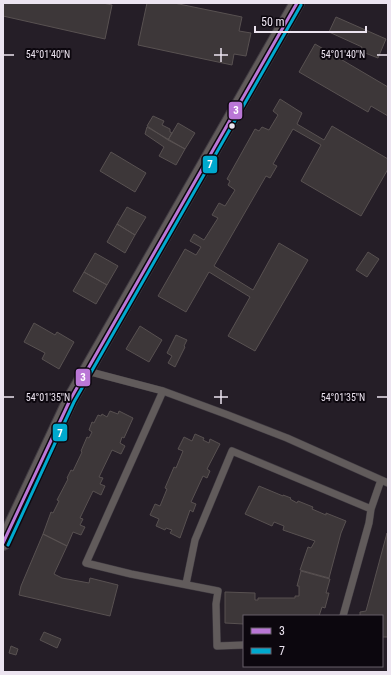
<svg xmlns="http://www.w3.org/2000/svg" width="391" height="675" font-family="'Roboto Condensed',sans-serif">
	<rect width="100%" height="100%" fill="#251e27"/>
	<path fill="#3d3739" stroke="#585151" d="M3,3H103L112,5L105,39L3,16Z
		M147,3H174L242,17L239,31L251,33L246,56L234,54L232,65L138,45Z
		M336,17L386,39L378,58L360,51L362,47L329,32Z
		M315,44L388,87V116L371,106L368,112L299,72Z
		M280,99L302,113L297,124L324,140L332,126L388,159V169L361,216L301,181L321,145L293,129L273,164L277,166L270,178L266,176L214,266L253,290L279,243L308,260L255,351L228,336L250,297L209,272L186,312L158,296L185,249L196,255L201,247L190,241L194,234L204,240L218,218L212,215L219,203L225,206L235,190L228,185L230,181L227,179L255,129L259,131L262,127L269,130L278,115L273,111Z
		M153,116L164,121L162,125L170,129V132L172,133L168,140L147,126Z
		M178,123L195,133L185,149L168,140Z
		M147,127L185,149L176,165L159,156L164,147L145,134Z
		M111,152L146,173L135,192L100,171Z
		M127,207L146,217L135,235L117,224Z
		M117,224L135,235L125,253L107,242Z
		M368,252L379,259L367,277L356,270Z
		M95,253L118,266L107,285L84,272Z
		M84,272L107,285L96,304L73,291Z
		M34,323L55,335L57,332L74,342L59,369L42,359L45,353L24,342Z
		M140,326L162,340L149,362L126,349Z
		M176,335L187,340L184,346L185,347L175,367L168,363L172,356L167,353Z
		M110,411L118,414L119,411L133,418L124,438L122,437L120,443L125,446L121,454L112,450L99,477L103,478L100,484L105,486L101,495L93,491L80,518L83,519L80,525L85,527L81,535L73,532L67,546L43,534L51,512L53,513L59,501L57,500L68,479L67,478L71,470L73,471L82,452L81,451L87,437L89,438L92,432L89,430L92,422L94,423L98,415L101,416L102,414L107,417Z
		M195,434L204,438L203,440L209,443L210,439L220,444L207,469L210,471L207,478L203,476L191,502L196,504L193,512L190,510L180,538L170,533L172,530L166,528L165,530L156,526L159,519L150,515L155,504L160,506L167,489L165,488L174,467L176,468L183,451L178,449L184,437L192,441Z
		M259,486L283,496V495L291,498L290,499L297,503L298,501L313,507L312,509L326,515V513L346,521L341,533L329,578L300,570L308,547L311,548L315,541L283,530L284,526L274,522L272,526L245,514Z
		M387,533L388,637H382V616H360V612L366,611Z
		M43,534L67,546L54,574L62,578L89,583L90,578L118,585L110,616L19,595L21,586Z
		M301,571L330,579L326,593H329L325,608L322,607L319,616H244V624L225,623V592L255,593V600H258V598H295V596H299V586H297Z
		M44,632L61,639L57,648L40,640Z
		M11,646L18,649L16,655L9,653Z"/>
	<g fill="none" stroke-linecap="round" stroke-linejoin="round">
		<g stroke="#403b42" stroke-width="8">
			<path id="lane" d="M87,371L163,391L228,415L287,438L388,483
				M163,391L86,563L131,574L218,591L216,604L217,646L244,645
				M371,509L381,480
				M186,584L195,540L232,451L371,509L369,523L343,616"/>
		</g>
		<g stroke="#403b42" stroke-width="16">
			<path id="street" d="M3,543L70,400L297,3"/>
		</g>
		<use href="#lane" stroke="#615b5b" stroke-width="7"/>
		<use href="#street" stroke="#615b5b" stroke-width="14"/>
		<g stroke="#0c070e" stroke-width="6">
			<path id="bus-1" d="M3,543L70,400L297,3"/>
		</g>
		<g stroke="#0c070e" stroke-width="6">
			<path id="bus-2" d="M8,545L74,402L301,5"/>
		</g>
		<use href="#bus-1" stroke="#ba77d6" stroke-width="3"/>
		<use href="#bus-2" stroke="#00a9ce" stroke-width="3"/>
	</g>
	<path fill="none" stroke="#ece4f0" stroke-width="1.5" d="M221,48V62M4,55H14M214,55H228M377,55H387M221,390V404M4,397H14M214,397H228M377,397H387"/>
	<circle fill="#ece4f0" stroke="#0c070e" stroke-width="1.5" cx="232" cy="126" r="3.5"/>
	<g font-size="10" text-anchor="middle" fill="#ece4f0" stroke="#0c070e" stroke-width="4" stroke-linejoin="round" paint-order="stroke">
		<text x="48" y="58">54°01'40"N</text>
		<text x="343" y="58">54°01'40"N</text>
		<text x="48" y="401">54°01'35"N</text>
		<text x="343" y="401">54°01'35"N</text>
	</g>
	<g stroke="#0c070e" stroke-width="1.5">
		<rect x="228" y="101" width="15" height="19" rx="4" fill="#ba77d6"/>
		<rect x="202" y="155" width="16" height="19" rx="4" fill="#00a9ce"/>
		<rect x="75" y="368" width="16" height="19" rx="4" fill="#ba77d6"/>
		<rect x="52" y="423" width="16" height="19" rx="4" fill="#00a9ce"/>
	</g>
	<g font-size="11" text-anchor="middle" font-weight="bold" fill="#fff">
		<text x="236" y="114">3</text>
		<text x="210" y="168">7</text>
		<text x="83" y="381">3</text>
		<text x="60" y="437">7</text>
	</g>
	<rect width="391" height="675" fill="none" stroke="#ece4f0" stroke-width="8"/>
	<rect x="243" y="615" width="140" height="52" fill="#0c070e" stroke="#665f68"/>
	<rect x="251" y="628" width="20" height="6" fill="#ba77d6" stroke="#665f68"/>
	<text x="279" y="635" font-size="12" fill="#ece4f0">3</text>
	<rect x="251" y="648" width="20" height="6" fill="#00a9ce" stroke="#665f68"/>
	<text x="279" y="655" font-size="12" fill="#ece4f0">7</text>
	<path d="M255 26v6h111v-6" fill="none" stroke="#ece4f0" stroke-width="2"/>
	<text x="261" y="26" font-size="12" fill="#ece4f0" stroke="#0c070e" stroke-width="3" paint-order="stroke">50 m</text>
</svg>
